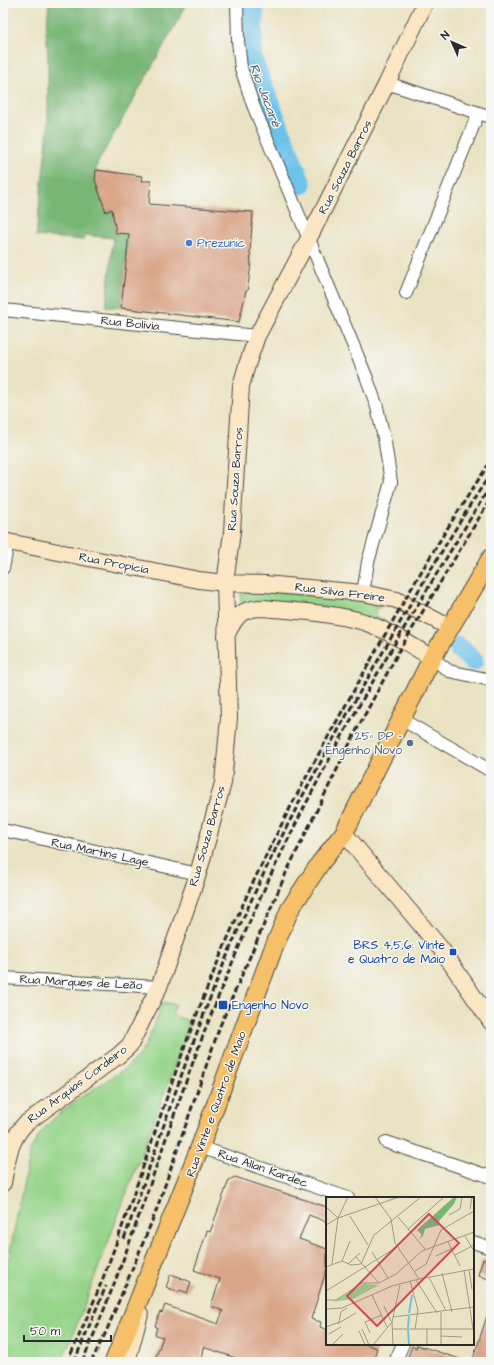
<svg xmlns="http://www.w3.org/2000/svg" width="494" height="1365" font-family="'Architects Daughter',sans-serif">
	<rect width="100%" height="100%" fill="#f6f6f2"/>
	<filter id="ink" filterUnits="userSpaceOnUse"><feTurbulence type="fractalNoise" baseFrequency=".025" numOctaves="2"/><feDisplacementMap in="SourceGraphic" scale="8" xChannelSelector="R" yChannelSelector="G"/><feConvolveMatrix kernelMatrix="1 2 1 2 8 2 1 2 1" color-interpolation-filters="sRGB"/></filter>
	<filter id="wash" filterUnits="userSpaceOnUse"><feTurbulence type="fractalNoise" baseFrequency=".012" numOctaves="4" result="noise"/><feDisplacementMap in="SourceGraphic" scale="16" xChannelSelector="R" yChannelSelector="G"/><feGaussianBlur stdDeviation="0.9" result="paint"/><feColorMatrix in="noise" values="0 0 0 0 0 0 0 0 0 0 0 0 0 0 0 0 0 1.4 0 .05"/><feComposite in="paint" operator="in"/></filter>
	<g filter="url(#wash)">
		<rect width="100%" height="100%" fill="#eae3c3"/>
		<path fill="#96d48a" stroke="#60805a" d="M264,590L380,603V608H377L374,615L386,621L385,623C341,611 286,597 241,602V592Z
			M163,1002L176,1005L172,1015L191,1022L73,1335L61,1362H3V1287L29,1155C41,1119 80,1099 110,1078C119,1072 132,1065 139,1055C150,1040 156,1020 163,1002Z"/>
		<path fill="#78b676" stroke="#527050" d="M49,3L187,4L97,164L95,180L106,211L112,209L116,233L129,234L121,308L106,307L113,238L85,235L84,240L36,236L48,129V58L46,31Z"/>
		<g fill="none" stroke-linecap="round" stroke-linejoin="round">
			<path stroke="#6dc2ea" stroke-width="21" d="M254,3L251,57L301,184
				M458,647L473,661"/>
		</g>
		<g id="blocks">
			<path fill="#d9a487" d="M96,170L142,176L141,181H151L149,204L253,212L250,252L251,263L248,287L249,289L246,291L239,322L121,308L129,234L116,233L112,209L106,212L95,180Z
				M235,1177L327,1207V1222L309,1215L299,1239L327,1249V1268L311,1319L321,1322L320,1327L327,1330V1344H365L377,1348L373,1362H235L236,1358L203,1347L201,1362H154L163,1337L155,1335L157,1327L155,1326L160,1312L162,1313L165,1305L218,1324L223,1311L211,1306L220,1279L194,1270L207,1231L210,1232L229,1180Z
				M483,1259L491,1263V1280L478,1275Z
				M171,1274L191,1282L187,1293L180,1290L178,1292L166,1287Z
				M489,1310H491V1362H472Z
				M417,1345L463,1360L462,1362H406L412,1346L416,1348Z"/>
		</g>
	</g>
	<g filter="url(#ink)">
		<use href="#blocks" fill-opacity="0" stroke="#484742" stroke-width="1"/>
		<g fill="none" stroke-linecap="round" stroke-linejoin="round">
			<g stroke="#484742" stroke-width="14">
				<path id="street" d="M237,3L238,41L241,68L253,105L366,376L377,407L385,443L391,482L368,562L363,593
					M387,83L491,117
					M406,293L478,114
					M3,310L257,336
					M3,568L8,542
					M432,658L449,671L491,680
					M401,719L491,771
					M3,830L198,874
					M3,978L159,987
					M386,1142L491,1177
					M200,1147L348,1198
					M473,1242L491,1248
					M395,1362L403,1344"/>
			</g>
			<g stroke="#484742" stroke-width="18">
				<path id="secondary" d="M3,541L199,580L225,583L265,584L363,593L397,600L449,627
					M226,636C235,617 240,608 263,608C294,611 335,613 364,622C387,630 411,645 432,658
					M344,833L442,950L491,1022
					M3,1183C7,1160 9,1141 25,1124L119,1055L130,1045L159,987L198,874L223,783L229,718L225,583L232,532L241,386L247,365L257,336L308,240L387,83L425,3
					M127,1362L140,1314"/>
			</g>
			<g stroke="#484742" stroke-width="20">
				<path id="primary" d="M114,1362L200,1147L272,952L290,909L321,862L344,833L432,658L491,558"/>
			</g>
			<use href="#street" stroke="#fff" stroke-width="12"/>
			<use href="#secondary" stroke="#fbe6c4" stroke-width="16"/>
			<use href="#primary" stroke="#f6c06b" stroke-width="18"/>
			<path stroke="#2b2b2b" stroke-width="3" stroke-dasharray="6 3" stroke-linecap="butt" d="M124,1239C161,1136 194,1031 238,930C278,838 326,750 376,664C413,600 450,535 491,473
				M67,1362C124,1242 157,1113 206,991C248,884 301,784 357,685C399,609 442,533 491,461
				M74,1362L106,1286
				M82,1362C137,1238 172,1107 224,983C241,941 259,899 279,858C341,729 416,607 491,485
				M91,1362L106,1332L155,1214L220,1026L286,873L354,735L399,651L491,498"/>
		</g>
	</g>
	<circle fill="#3f7fe0" stroke="#f6f6f2" stroke-width="1.5" cx="189" cy="243" r="4"/>
	<circle fill="#5c6f8a" stroke="#f6f6f2" stroke-width="1.5" cx="410" cy="743" r="4"/>
	<g fill="#1a4fb4" stroke="#f6f6f2" stroke-width="1.5">
		<rect x="449" y="948" width="8" height="8" rx="2"/>
		<rect x="218" y="1000" width="10" height="10" rx="2"/>
	</g>
	<g text-anchor="middle" stroke-width="3" stroke-linejoin="round" paint-order="stroke">
		<g font-size="12" fill="#2b2b2b" stroke="#f6f6f2">
			<text transform="translate(345 167) rotate(-63)" y="4">Rua Souza Barros</text>
			<text transform="translate(130 323) rotate(6)" y="4">Rua Bolívia</text>
			<text transform="translate(235 479) rotate(-86)" y="4">Rua Souza Barros</text>
			<text transform="translate(114 563) rotate(11)" y="4">Rua Propícia</text>
			<text transform="translate(340 592) rotate(7)" y="4">Rua Silva Freire</text>
			<text transform="translate(207 836) rotate(-74)" y="4">Rua Souza Barros</text>
			<text transform="translate(100 852) rotate(12)" y="4">Rua Martins Lage</text>
			<text transform="translate(81 982) rotate(3)" y="4">Rua Marques de Leão</text>
			<text transform="translate(77 1084) rotate(-37)" y="4">Rua Arquias Cordeiro</text>
			<text transform="translate(216 1104) rotate(-70)" y="4">Rua Vinte e Quatro de Maio</text>
			<text transform="translate(263 1168) rotate(19)" y="4">Rua Allan Kardec</text>
		</g>
		<g font-size="12" fill="#366cbe" stroke="#f6f6f2" text-anchor="start">
			<text x="197" y="247">Prezunic</text>
		</g>
		<g font-size="12" fill="#4e5e75" stroke="#f6f6f2" text-anchor="end">
			<text x="402" y="740">25º DP -<tspan x="402" dy="14">Engenho Novo</tspan></text>
		</g>
		<g font-size="12" fill="#164399" stroke="#f6f6f2" text-anchor="end">
			<text x="445" y="949">BRS 4,5,6: Vinte<tspan x="445" dy="14">e Quatro de Maio</tspan></text>
			<text x="232" y="1009" text-anchor="start">Engenho Novo</text>
		</g>
		<g font-size="13" font-style="italic" fill="#3f5864" stroke="#f6f6f2">
			<text transform="translate(266 95) rotate(69)" y="5">Rio Jacaré</text>
		</g>
	</g>
	<g transform="translate(326 1197)">
		<rect width="148" height="148" fill="#eae3c3"/>
		<path d="M37,87L53,88L27,102L7,105Z" fill="#96d48a"/>
		<path d="M128,0H131L128,7L113,24L114,28L99,32L97,39L92,43L96,38L91,33Z" fill="#78b676"/>
		<path fill="none" stroke="#6dc2ea" stroke-width="2" d="M83,116L86,98M82,131L83,119M82,133L83,148"/>
		<path fill="none" stroke="#9e9986" stroke-width="1" d="M49,0L65,22L69,46L82,65M0,10L12,21M144,12L146,0M123,18L134,12L136,0M24,19L42,48M72,20L99,52M12,21L73,0M0,28L12,21M82,32L118,0M139,39L148,54M122,45L134,69M46,55L62,81M129,58L148,48M110,59L125,52M30,60L53,86M16,64L24,44M82,65L93,82M6,67L12,21L22,0M22,67L34,56M0,70L16,64L25,68L35,67L48,38L95,0M138,73L147,132M143,73L146,92M89,74L100,67L115,33L148,14M116,76L126,115M103,80L120,114M90,83L111,116M84,84L92,113L89,132M0,94L71,50M46,98L61,130M0,103H10L36,86H53L70,77L96,54L148,35M58,109L65,124M0,112L16,111L66,89L93,82L148,72M115,115V148M67,120L148,110M11,127L30,116M0,130L13,125L15,115L21,111M36,132L43,148M66,132H148M33,134L39,148M44,136L39,125L56,118M3,137L15,130M115,139L136,140M6,148L17,137M47,148L66,125M67,148L66,125L74,88M101,148V132"/>
		<path fill="#d1495b" fill-opacity="0.15" stroke="#d1495b" stroke-width="2" d="M103,17L133,46L51,129L21,99Z"/>
		<rect width="148" height="148" fill="none" stroke="#2b2b2b" stroke-width="2"/>
	</g>
	<rect width="494" height="1365" fill="none" stroke="#f6f6f2" stroke-width="16"/>
	<g transform="translate(452 42) rotate(315)" stroke="#f6f6f2" stroke-width="3" paint-order="stroke">
	<path d="M0-3L7 15L0 10L-7 15Z" fill="#2b2b2b"/>
	<text y="-6" font-size="11" font-weight="bold" text-anchor="middle" fill="#2b2b2b">N</text>
	</g>
	<path d="M24 1335v6h87v-6" fill="none" stroke="#2b2b2b" stroke-width="2"/>
	<text x="30" y="1335" font-size="12" fill="#2b2b2b" stroke="#f6f6f2" stroke-width="3" paint-order="stroke">50 m</text>
</svg>
